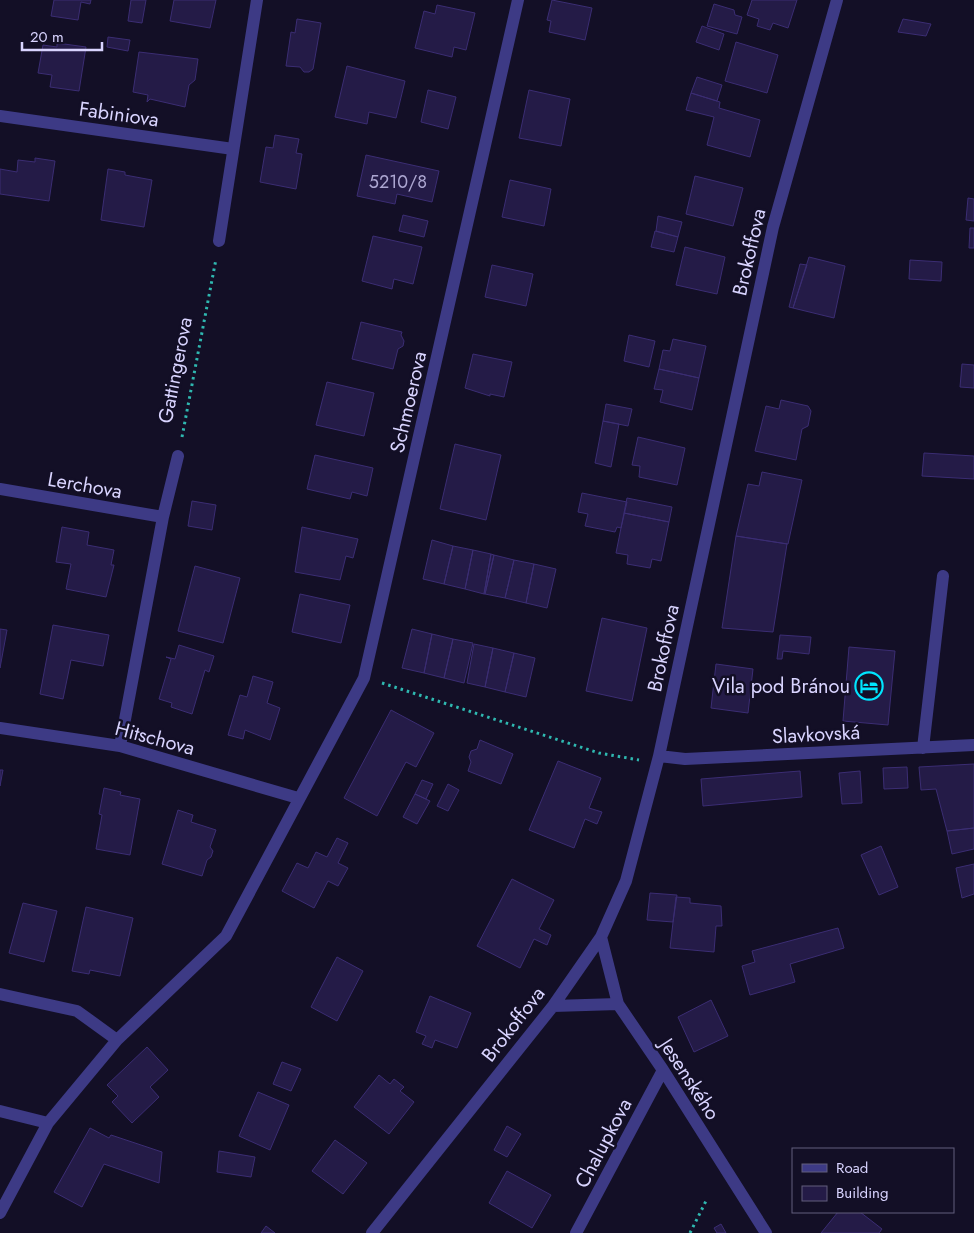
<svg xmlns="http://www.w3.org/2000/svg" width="974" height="1233" font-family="Jost,sans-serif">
	<rect width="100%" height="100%" fill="#130f26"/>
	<path fill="#241b47" stroke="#3b2d73" d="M54,0H91L90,4L81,2L78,20L51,16Z
		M131,0H146L142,23L128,21Z
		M174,0H216L210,28L170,21Z
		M552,0L592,8L585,40L549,32L551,21L547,20Z
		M752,0H797L788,28L773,23L770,30L757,26L759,19L747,15Z
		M714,4L734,10L735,15L742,17L737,34L707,26Z
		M437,5L475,13L466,50L454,47L452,57L415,48L424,11L435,14Z
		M297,19L321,23L313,69L309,72H304L300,67L286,66L291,32L295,33Z
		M903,19L931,24L926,36L898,32Z
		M702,26L724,34L719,50L696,42Z
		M108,37L130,40L128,51L107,47Z
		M736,42L778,55L767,93L725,81Z
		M57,43L86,47L79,91L50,87L52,75L38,73L43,45L57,47Z
		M139,52L198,59L195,80L189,85L185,107L150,99L147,102L148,95L133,92Z
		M347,66L405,81L396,118L369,112L367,124L335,117Z
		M697,77L722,85L717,101L691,93Z
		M428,90L456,97L448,129L421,122Z
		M529,90L570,99L561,146L519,138Z
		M691,93L720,102L719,108L760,120L750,157L707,145L714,117L686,110Z
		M275,135L299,139L296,153L302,154L296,189L260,182L266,147L273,148Z
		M366,155L439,171L432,202L397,194L395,204L357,196Z
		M35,158L55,161L49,201L0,194V169L17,172L18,160L35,162Z
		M108,169L125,172V175L152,180L144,227L101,220Z
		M695,176L743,188L733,226L686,214Z
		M510,180L551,189L544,226L502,217Z
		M968,198L974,199V221L966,220Z
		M403,215L428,221L424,237L399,231Z
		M658,216L682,222L678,237L656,231Z
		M970,228H974V248H969Z
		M655,231L678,237L674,252L651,247Z
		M373,236L422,247L413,284L394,279L392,289L362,281Z
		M685,247L725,257L717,294L676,285Z
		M809,257L845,266L834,318L793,308Z
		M910,260L942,262L941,281L909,279Z
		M800,264L807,265L793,308L789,307Z
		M492,265L533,274L526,306L485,297Z
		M361,322L402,332L401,335L404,341L403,346L398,349L393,369L352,359Z
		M629,335L655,341L649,367L624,361Z
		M673,339L706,346L699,378L659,369L663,350L670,351Z
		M473,354L512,362L504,397L490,394V396L465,388Z
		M962,364L974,365V388L960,387Z
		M659,369L699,378L692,410L660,402L663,390L654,389Z
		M327,382L374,393L364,436L316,425Z
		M781,400L808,406L811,411L808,426L802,429L796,460L755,451L766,406L779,409Z
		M606,404L632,409L628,426L603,421Z
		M603,421L619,424L611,467L595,463Z
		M638,437L685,448L677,485L639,477L640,466L632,465Z
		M455,444L501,455L486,520L440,509Z
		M924,453L974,456V479L922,476Z
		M315,455L373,468L367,496L352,492L350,499L307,489Z
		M762,472L802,480L788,544L736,536L748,484L759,486Z
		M582,493L627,502L621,528L617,527L615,532L585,526L588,514L578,512Z
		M627,498L672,507L669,522L624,513Z
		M192,501L216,505L212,530L188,526Z
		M624,513L669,522L661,561L652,559L650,568L627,564L628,555L616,553Z
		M62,527L89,532L87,545L114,550L111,565H114L106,597L66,589L71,564L56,562Z
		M302,527L358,539L353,558L346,556L340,580L295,572Z
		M736,536L787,544L773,632L722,628Z
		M432,540L453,546L444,584L423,579Z
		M453,546L473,550L465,589L444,584Z
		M473,550L491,554L484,594L465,589Z
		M491,554L494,555L485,594H484Z
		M494,555L514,560L505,598L485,594Z
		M514,560L534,564L526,603L505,598Z
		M534,564L556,569L547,608L526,603Z
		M195,566L240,578L223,643L178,631Z
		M300,594L350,605L341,643L292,632Z
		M602,618L647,628L632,701L586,691Z
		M53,625L109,635L103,666L71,660L63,699L40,694Z
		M0,629L7,630L0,668Z
		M412,629L432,634L424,673L402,668Z
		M432,634L453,639L444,678L424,673Z
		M780,635L811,637L809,654L783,651L782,659H777Z
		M453,639L473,643L464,683L444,678Z
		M474,644L493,648L485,687L467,683Z
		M179,645L214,656L209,672L205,670L192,714L171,707L172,703L159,699L171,659L166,657L175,659Z
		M849,647L895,651L888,725L843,721Z
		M493,648L514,653L505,692L485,687Z
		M514,653L535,658L526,697L505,692Z
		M716,664L753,669L748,713L711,708Z
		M253,676L273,682L267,703L280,708L270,740L245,730L243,739L228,735L240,695L247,697Z
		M391,710L434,733L416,767L406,762L377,816L344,798Z
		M480,740L513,754L501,784L468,771L471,762L469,757L471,751L477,749Z
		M558,761L601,778L589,808L602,812L597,824L585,819L574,848L529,830Z
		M974,764V828L947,831L936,789L921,790L919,767Z
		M907,767L908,788L884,789L883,768Z
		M0,770H3L0,786Z
		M800,771L802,797L703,806L701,779Z
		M860,771L862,803L842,804L839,773Z
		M422,780L433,784L426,799L415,794Z
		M448,784L459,790L448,811L437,806Z
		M104,788L121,792L120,795L140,799L130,855L96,849L102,815L99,814Z
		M415,794L430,801L417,824L403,817Z
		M178,810L193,815L191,822L216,830L210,847L213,851L211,857L207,860L202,876L162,864Z
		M974,828V849L952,854L947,831Z
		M337,838L348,843L338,863L348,868L338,886L328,881L314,908L282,891L297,863L308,868L316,852L327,857Z
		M881,846L898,887L879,895L861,855Z
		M974,864V894L962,898L956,868Z
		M512,879L554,900L539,929L551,935L547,945L534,939L520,968L477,946Z
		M650,893L677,895L673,922L647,920Z
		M676,897L690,898V903L721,906L722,926H716L714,952L670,948Z
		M23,903L57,911L44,962L9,953Z
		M86,907L133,918L120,976L90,970L89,974L72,971Z
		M838,928L844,948L790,964L795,982L750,995L742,966L755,962L752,951Z
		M337,957L363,971L337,1021L311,1007Z
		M430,996L471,1013L457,1048L435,1040L432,1048L422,1044L426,1036L416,1032Z
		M711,1000L728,1036L694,1052L678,1017Z
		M147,1047L168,1070L150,1087L159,1097L132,1123L112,1102L118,1096L107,1085Z
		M282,1062L301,1069L291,1091L273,1084Z
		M379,1075L390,1084L394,1079L404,1087L400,1091L414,1102L389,1134L354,1107Z
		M258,1092L289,1105L270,1150L239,1136Z
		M507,1126L521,1134L507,1157L494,1150Z
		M90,1128L109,1138L111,1135L162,1152L159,1183L104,1164L82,1207L54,1192Z
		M335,1140L367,1163L343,1194L312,1171Z
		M219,1151L255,1157L251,1177L217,1172Z
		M507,1171L551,1195L532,1228L489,1203Z
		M838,1212H860L882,1229L879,1233H821Z
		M721,1224L726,1233H717L714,1228Z
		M266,1226L275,1233H261Z"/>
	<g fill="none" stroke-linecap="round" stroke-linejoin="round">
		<path stroke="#2fb8b0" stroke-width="3" stroke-dasharray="2.5 4" stroke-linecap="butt" d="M182,437L216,259
			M382,683L599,753L639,760
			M690,1233L707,1199"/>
		<path stroke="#3d3a85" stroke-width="12" d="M0,116L233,149
			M219,241L257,0
			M0,489L163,517
			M0,728L120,746L298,798
			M120,746L163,517L178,456
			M923,748L943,576
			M659,756L685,759L974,745
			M601,937L618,1004L663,1070L766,1233
			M0,994L77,1011L117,1040
			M553,1006L618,1004
			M0,1111L48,1123
			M0,1213L48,1123L117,1040L226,936L364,678L518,0
			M372,1233L553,1006L601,937L626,881L659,756L773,227L837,0
			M576,1233L663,1070"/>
	</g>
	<defs>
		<g id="hotel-ring" transform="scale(1.4375)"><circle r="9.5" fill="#130f26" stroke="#00e5ff" stroke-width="1.5"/><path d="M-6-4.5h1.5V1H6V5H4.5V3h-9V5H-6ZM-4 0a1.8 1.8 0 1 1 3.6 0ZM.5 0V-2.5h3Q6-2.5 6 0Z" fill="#00e5ff"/></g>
	</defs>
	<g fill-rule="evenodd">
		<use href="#hotel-ring" x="869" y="686"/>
	</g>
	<g text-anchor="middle" stroke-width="5" stroke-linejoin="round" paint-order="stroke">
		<g font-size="18" fill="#aca6d1">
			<text x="398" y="188">5210/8</text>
		</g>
		<g font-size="20" fill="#d9d4ff" stroke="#130f26">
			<text transform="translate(119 114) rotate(8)" y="7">Fabiniova</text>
			<text transform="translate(749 252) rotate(-77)" y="7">Brokoffova</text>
			<text transform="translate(175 370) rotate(-79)" y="7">Gattingerova</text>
			<text transform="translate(408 402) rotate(-77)" y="7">Schmoerova</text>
			<text transform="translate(85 485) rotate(10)" y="7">Lerchova</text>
			<text transform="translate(663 648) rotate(-78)" y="7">Brokoffova</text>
			<text transform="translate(816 734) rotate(-3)" y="7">Slavkovská</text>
			<text transform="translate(155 738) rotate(15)" y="7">Hitschova</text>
			<text transform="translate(513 1024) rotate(-52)" y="7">Brokoffova</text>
			<text transform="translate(690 1079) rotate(57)" y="7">Jesenského</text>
			<text transform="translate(603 1143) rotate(-62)" y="7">Chalupkova</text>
		</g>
		<g font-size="20" fill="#d9d4ff" stroke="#130f26" text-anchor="end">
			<text x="850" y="693">Vila pod Bránou</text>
		</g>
	</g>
	<rect x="792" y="1148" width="162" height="65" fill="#130f26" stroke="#625e7d"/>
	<rect x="802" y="1164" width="25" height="8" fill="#3d3a85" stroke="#625e7d"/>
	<text x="836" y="1173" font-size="15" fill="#d9d4ff">Road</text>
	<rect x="802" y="1186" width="25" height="15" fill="#241b47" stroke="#625e7d"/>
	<text x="836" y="1198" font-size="15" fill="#d9d4ff">Building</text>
	<path d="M22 42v8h80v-8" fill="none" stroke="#d9d4ff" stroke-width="2.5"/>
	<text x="30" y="42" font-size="15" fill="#d9d4ff" stroke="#130f26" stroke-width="4" paint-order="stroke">20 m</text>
</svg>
